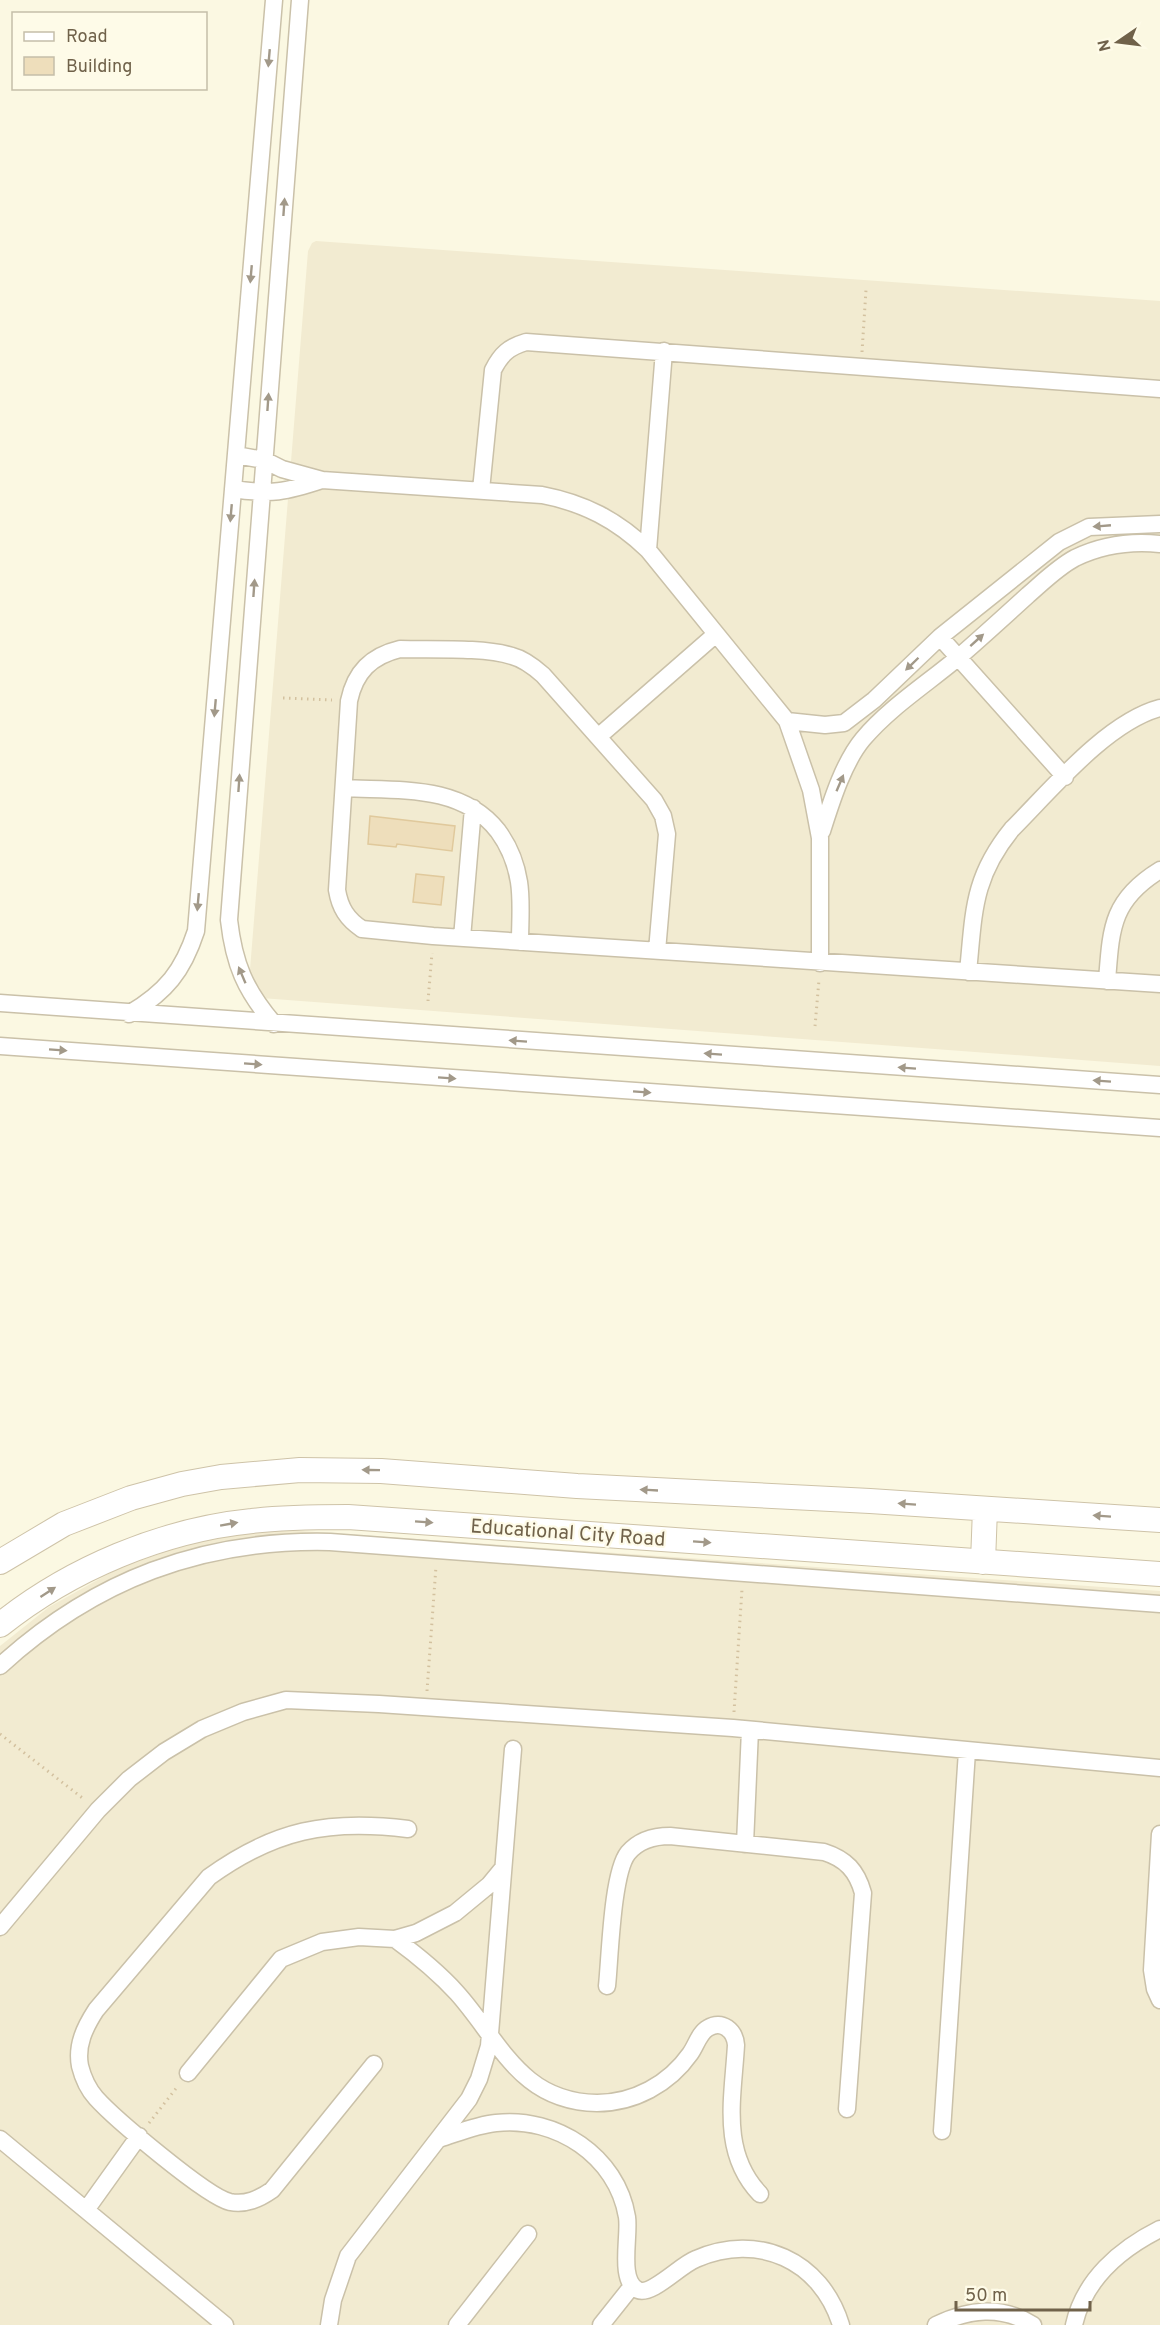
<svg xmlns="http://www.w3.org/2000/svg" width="1160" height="2325" font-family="Overpass,sans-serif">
	<rect width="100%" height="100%" fill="#fbf8e2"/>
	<path fill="#f2ebd1" d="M316,241L1160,301V1066L261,998L249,982L308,251L312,243Z
		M272,1529L1160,1591V2325H0V1646L49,1607L119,1568L194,1542Z"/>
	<path fill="#eedebb" stroke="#e0c99c" stroke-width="1.5" d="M370,816L455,826L452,851L397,844L396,847L368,844Z
		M416,874L444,877L441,905L413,902Z"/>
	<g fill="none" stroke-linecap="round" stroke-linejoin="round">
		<g stroke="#cac1a9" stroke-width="19">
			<path id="street" d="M236,455L264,460L282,469L322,480L542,495C584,503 617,520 648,550L787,721L811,790L820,838V963
				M233,489C271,495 286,492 322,480
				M481,490L493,370C501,354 509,347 526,342L1160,389
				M648,550L664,351
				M940,637L1065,777
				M787,721L825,725L844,723L874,700L940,637L1059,542L1089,527L1160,524
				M598,737L716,634
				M344,788C398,791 461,784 498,831C509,846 516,863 519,882C522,901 520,922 520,942
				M822,831C831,803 843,763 863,739C890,707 928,683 960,656C983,636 1006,615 1028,595C1043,582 1058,567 1075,558C1102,545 1131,541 1160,544
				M462,938L473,808
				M657,951L667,834L663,816L654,800L543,675C534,667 524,659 512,656C483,647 431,650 400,649C371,656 355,672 349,701L337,890C340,908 347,919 362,929L433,936L1160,984
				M968,972C974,913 972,878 1012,829C1051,790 1107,722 1160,708
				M1107,981C1111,929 1111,900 1160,870
				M0,1003L1160,1085
				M129,1014C166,992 183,971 196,931L274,0
				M274,1024C245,990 234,964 229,920L300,0
				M0,1046L1160,1128
				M0,1666C94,1580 202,1539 330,1542L1160,1604
				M1160,1834L1152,1970L1155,1989L1160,2000
				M745,1844L750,1730
				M0,1927L98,1810L129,1779L164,1752L202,1729L243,1712L286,1700L379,1704L733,1728L1160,1768
				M395,1939C417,1955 438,1972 457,1993C500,2041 520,2102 597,2103C634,2103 669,2084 690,2054C696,2046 699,2033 708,2028C722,2019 735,2031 736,2045C733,2098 720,2152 760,2194
				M607,1986C610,1958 612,1873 628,1853C639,1840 654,1836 670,1836L824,1852C846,1859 857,1871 863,1893L847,2109
				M374,2064L272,2190C259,2199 246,2205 230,2202C207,2197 114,2118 96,2098C88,2089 83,2078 80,2066C76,2045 85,2027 96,2010L209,1877C274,1830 328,1819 408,1829
				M188,2073L281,1959L322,1942L359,1937L395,1939L416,1933L455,1913L489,1885L503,1868
				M942,2131L967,1751
				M0,2139L225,2325
				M439,2139C458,2133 476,2125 496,2123C556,2116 617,2156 627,2217C630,2236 618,2281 638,2290C652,2296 680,2265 696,2259C758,2232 821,2260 841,2325
				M86,2210L139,2136
				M329,2325L333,2300L348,2256L469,2099L479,2079L489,2046L513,1749
				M457,2325L528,2234
				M601,2325L632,2286
				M936,2325C969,2309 1001,2305 1033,2325
				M1074,2325C1084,2280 1120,2249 1160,2229"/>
		</g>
		<g stroke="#cec3a8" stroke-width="26">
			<path id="secondary" d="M0,1562L64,1524L131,1498L182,1484L221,1477L300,1470L381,1471L577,1486L870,1501L1160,1520
				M983,1562L985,1509
				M0,1625C70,1569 162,1530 252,1521C284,1517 316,1517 348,1517L1160,1574"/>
		</g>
		<path stroke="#d3c19f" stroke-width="3" stroke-dasharray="1.5 4.5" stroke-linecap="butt" d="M862,352L866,290
			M283,698L332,700
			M428,1001L432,953
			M815,1026L819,980
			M427,1691L436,1566
			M734,1712L742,1589
			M0,1734L85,1800
			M149,2123L178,2086"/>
		<use href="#street" stroke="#fff" stroke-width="16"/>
		<use href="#secondary" stroke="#fff" stroke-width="24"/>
	</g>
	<defs><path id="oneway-solid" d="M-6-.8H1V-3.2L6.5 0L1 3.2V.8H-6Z" transform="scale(1.5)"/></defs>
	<g fill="#a29989">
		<use href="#oneway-solid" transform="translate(269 58) rotate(95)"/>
		<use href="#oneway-solid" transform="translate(284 207) rotate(-86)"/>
		<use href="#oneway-solid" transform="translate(251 274) rotate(95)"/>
		<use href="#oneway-solid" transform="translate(268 402) rotate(-86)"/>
		<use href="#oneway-solid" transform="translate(231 513) rotate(95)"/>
		<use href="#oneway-solid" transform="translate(1102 526) rotate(175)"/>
		<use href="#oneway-solid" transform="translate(254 588) rotate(-86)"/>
		<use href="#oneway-solid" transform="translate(977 640) rotate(-42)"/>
		<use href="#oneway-solid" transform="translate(912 664) rotate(136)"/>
		<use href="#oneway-solid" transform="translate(215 708) rotate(95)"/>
		<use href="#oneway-solid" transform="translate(239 783) rotate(-86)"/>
		<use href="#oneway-solid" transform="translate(840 783) rotate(-67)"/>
		<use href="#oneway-solid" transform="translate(198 902) rotate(95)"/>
		<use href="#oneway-solid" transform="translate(242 975) rotate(-113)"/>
		<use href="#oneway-solid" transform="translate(518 1041) rotate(-176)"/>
		<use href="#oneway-solid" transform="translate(58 1050) rotate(4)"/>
		<use href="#oneway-solid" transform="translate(713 1054) rotate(-176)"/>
		<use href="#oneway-solid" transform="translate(253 1064) rotate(4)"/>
		<use href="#oneway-solid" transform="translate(907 1068) rotate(-176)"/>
		<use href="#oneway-solid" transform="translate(447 1078) rotate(4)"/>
		<use href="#oneway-solid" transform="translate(1102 1081) rotate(-176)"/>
		<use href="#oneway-solid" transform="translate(642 1092) rotate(4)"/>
		<use href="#oneway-solid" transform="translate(371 1470) rotate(-179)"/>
		<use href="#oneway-solid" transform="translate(649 1490) rotate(-177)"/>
		<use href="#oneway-solid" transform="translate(907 1504) rotate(-176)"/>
		<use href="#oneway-solid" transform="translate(1102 1516) rotate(-176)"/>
		<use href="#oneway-solid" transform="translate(424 1522) rotate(4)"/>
		<use href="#oneway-solid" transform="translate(229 1524) rotate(-10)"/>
		<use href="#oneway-solid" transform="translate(702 1542) rotate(4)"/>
		<use href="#oneway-solid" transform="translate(48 1592) rotate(-33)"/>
	</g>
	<g text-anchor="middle" stroke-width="4.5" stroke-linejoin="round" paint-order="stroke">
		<g font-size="20" fill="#70624a" stroke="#fefbe8">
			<text transform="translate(568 1532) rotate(4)" y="7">Educational City Road</text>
		</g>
	</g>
	<rect x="12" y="12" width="195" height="78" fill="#fefbe8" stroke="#c5bea9" stroke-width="1.5"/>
	<rect x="24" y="32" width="30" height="9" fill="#ffffff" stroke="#c5bea9" stroke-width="1.5"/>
	<text x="66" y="42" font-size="18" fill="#70624a">Road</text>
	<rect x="24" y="57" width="30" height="18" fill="#eedebb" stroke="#c5bea9" stroke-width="1.5"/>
	<text x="66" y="72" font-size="18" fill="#70624a">Building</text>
	<g transform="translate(1118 42) rotate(256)" stroke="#fefbe8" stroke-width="4.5" paint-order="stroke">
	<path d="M0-4.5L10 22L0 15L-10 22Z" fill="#70624a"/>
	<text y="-9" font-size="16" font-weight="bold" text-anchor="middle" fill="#70624a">N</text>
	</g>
	<path d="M956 2301v9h134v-9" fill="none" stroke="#70624a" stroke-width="3"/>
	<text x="965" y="2301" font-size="18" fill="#70624a" stroke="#fefbe8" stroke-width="4.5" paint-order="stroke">50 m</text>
</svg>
